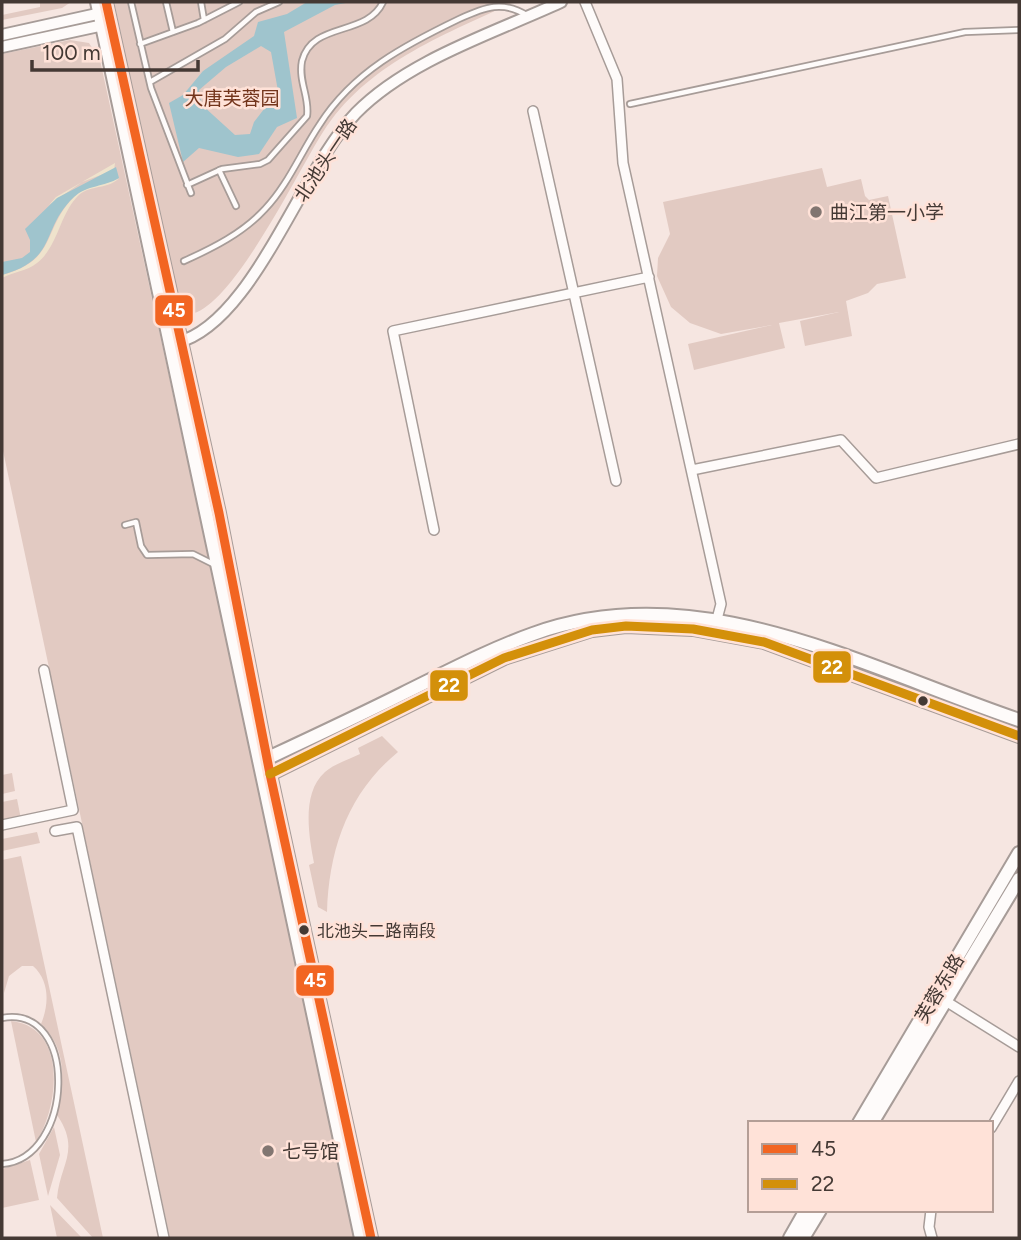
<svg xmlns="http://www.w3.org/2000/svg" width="1021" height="1240" font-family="Figtree,'Noto Sans SC',sans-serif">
	<rect width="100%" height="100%" fill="#f6e6e1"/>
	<path fill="#e2cac2" d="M40,2H71L62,8L2,20V15L40,7Z
		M114,2H514C444,35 367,63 323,132C299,169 232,309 190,314L184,312L178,304Z
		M70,40L89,43L100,60L357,1238H170L2,446V54Z
		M822,168L827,187L861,179L865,196L869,200L888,196L906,278L877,284L868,293L846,301L852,336L805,346L800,321L839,312L779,323L785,348L694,370L688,344L772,325L721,334L690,323L671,307L657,276L658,258L670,234L663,202Z
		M382,736L398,752C348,793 329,849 327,912L318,907L309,865L314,863C309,837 301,793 325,772C334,764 350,759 360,754L358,748Z
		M12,773L15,791L2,794V775Z
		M17,799L21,819L2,823V802Z
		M37,832L40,843L2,851V839Z
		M21,856L103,1238H93L57,1198C60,1164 81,1150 57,1115C63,1080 69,1052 41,1024C49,1005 50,981 33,966H22L9,976L4,993L2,860Z
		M11,1021C68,1027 59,1107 36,1142Z
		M54,1127L60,1155L48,1196L39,1154Z
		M30,1160L39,1200L2,1208V1169Z
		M50,1205L82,1238H57Z"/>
	<path fill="#efe3cc" d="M115,163L114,170L82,182L49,205L56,197Z
		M119,178C109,189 92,185 80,194C59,213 59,246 37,263C27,271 13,272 2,278V275C58,260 42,229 74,197C86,185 104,186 119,178Z"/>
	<path fill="#9fc4cd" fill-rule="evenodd" d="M307,2H351L335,5L284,32L297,118L277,127L259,154L238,157L199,148L183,162L169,103L183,95L203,71L254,36L258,22L287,14ZM261,46L271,52L278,91L254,122L250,134L235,135L202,105L199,90L226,67Z
		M116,167L119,178C104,187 87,185 74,197C40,229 59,259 2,275V262L22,258L30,252V240L25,229L57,198Z"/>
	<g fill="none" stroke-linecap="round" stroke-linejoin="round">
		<g stroke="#a79c98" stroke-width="8">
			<path id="service" d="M131,2L151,88L191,193
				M166,2L173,32
				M201,2L204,20
				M140,44L198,23L239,2
				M150,82L225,39L256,12L279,2
				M630,104L965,32L1019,30
				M219,170L236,206
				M187,185L222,169L260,164L268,160L307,116C310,98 298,81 302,61C312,21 367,37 383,2
				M184,261C213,248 243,233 265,209C288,185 301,152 320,124C353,72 405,45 459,19C485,7 503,0 528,16
				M125,525L136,522L141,546L147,555L193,554L215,565
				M2,1018C80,1004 74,1159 2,1164"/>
		</g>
		<g stroke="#a79c98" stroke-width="12">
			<path id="minor" d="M585,2L617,79L623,163L721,604L717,619
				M533,111L616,481
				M692,470L841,440L876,478L1019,444
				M434,530L393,331L649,277
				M2,825L73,810L44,670
				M55,831L77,827L164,1238
				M944,1000L1019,1047
				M991,1128L1019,1081
				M931,1210L929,1227L932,1238"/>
		</g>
		<g stroke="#a79c98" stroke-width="14">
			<path id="tertiary" d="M2,35L106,12
				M2,47L108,24
				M176,343C253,324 300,171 356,113C408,60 494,33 561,2"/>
		</g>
		<g stroke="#a79c98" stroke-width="16">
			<path id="secondary" d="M97,2L361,1238
				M106,2L219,513L270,774L371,1238
				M268,758C313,737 358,716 402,694C445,673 488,650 533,634C698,574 865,668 1019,720
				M270,774L504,658L592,630L626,626L693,629L764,642L1019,736
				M859,1123L1019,853
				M872,1123L1019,879
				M790,1238L806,1210
				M803,1238L820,1210"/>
		</g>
		<use href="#service" stroke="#fefbfa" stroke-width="4.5"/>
		<use href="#minor" stroke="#fefbfa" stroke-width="9"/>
		<use href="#tertiary" stroke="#fefbfa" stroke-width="10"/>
		<use href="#secondary" stroke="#fefbfa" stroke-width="12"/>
		<g stroke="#ffe2d8" stroke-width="14">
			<path id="bus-1" d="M106,2L219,513L270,774L371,1238"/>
		</g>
		<g stroke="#ffe2d8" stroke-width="14">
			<path id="bus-2" d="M270,774L504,658L592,630L626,626L693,629L764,642L1019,736"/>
		</g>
		<use href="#bus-1" stroke="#f26522" stroke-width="9"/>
		<use href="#bus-2" stroke="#d3900a" stroke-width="9"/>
	</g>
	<g fill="#827671" stroke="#ffe2d8" stroke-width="2.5">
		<circle cx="816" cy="212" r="7"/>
		<circle cx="268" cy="1151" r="7"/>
	</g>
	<g fill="#443934" stroke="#ffe2d8" stroke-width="2.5">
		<circle cx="923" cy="701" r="6"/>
		<circle cx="304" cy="930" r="6"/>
	</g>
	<g text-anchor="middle" stroke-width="5" stroke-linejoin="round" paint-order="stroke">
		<g font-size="17" fill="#443934" stroke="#ffe2d8" text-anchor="start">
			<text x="317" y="937">北池头二路南段</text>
		</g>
		<g font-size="19" fill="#73351c" stroke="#ffe2d8">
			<text x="232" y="105">大唐芙蓉园</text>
		</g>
		<g font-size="19" fill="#443934" stroke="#ffe2d8">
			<text transform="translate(325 160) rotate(-56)" y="7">北池头一路</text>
			<text transform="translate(939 988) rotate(-59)" y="7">芙蓉东路</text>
		</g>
		<g font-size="19" fill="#443934" stroke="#ffe2d8" text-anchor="start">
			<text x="830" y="219">曲江第一小学</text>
			<text x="282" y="1158">七号馆</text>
		</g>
	</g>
	<g stroke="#ffe2d8" stroke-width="2.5">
		<rect x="154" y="294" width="40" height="33" rx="7" fill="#f26522"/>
		<rect x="812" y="650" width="40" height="34" rx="7" fill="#d3900a"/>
		<rect x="429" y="669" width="40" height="33" rx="7" fill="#d3900a"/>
		<rect x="295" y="964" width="40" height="33" rx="7" fill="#f26522"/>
	</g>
	<g font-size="19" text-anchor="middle" font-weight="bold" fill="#fff">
		<text x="174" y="317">45</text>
		<text x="832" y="674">22</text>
		<text x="449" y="692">22</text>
		<text x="315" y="987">45</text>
	</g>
	<rect width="1021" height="1240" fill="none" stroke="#443934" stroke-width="7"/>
	<rect x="748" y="1121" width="245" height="91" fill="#ffe2d8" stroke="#b49e96" stroke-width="2"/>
	<rect x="762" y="1144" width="35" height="10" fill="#f26522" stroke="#b49e96" stroke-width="2"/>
	<text x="811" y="1156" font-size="21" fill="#443934">45</text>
	<rect x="762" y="1179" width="35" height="10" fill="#d3900a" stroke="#b49e96" stroke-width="2"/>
	<text x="811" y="1191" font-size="21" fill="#443934">22</text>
	<path d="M32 60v10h166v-10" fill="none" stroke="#443934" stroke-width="3.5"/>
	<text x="42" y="60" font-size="21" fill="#443934" stroke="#ffe2d8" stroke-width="5" paint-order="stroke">100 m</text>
</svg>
